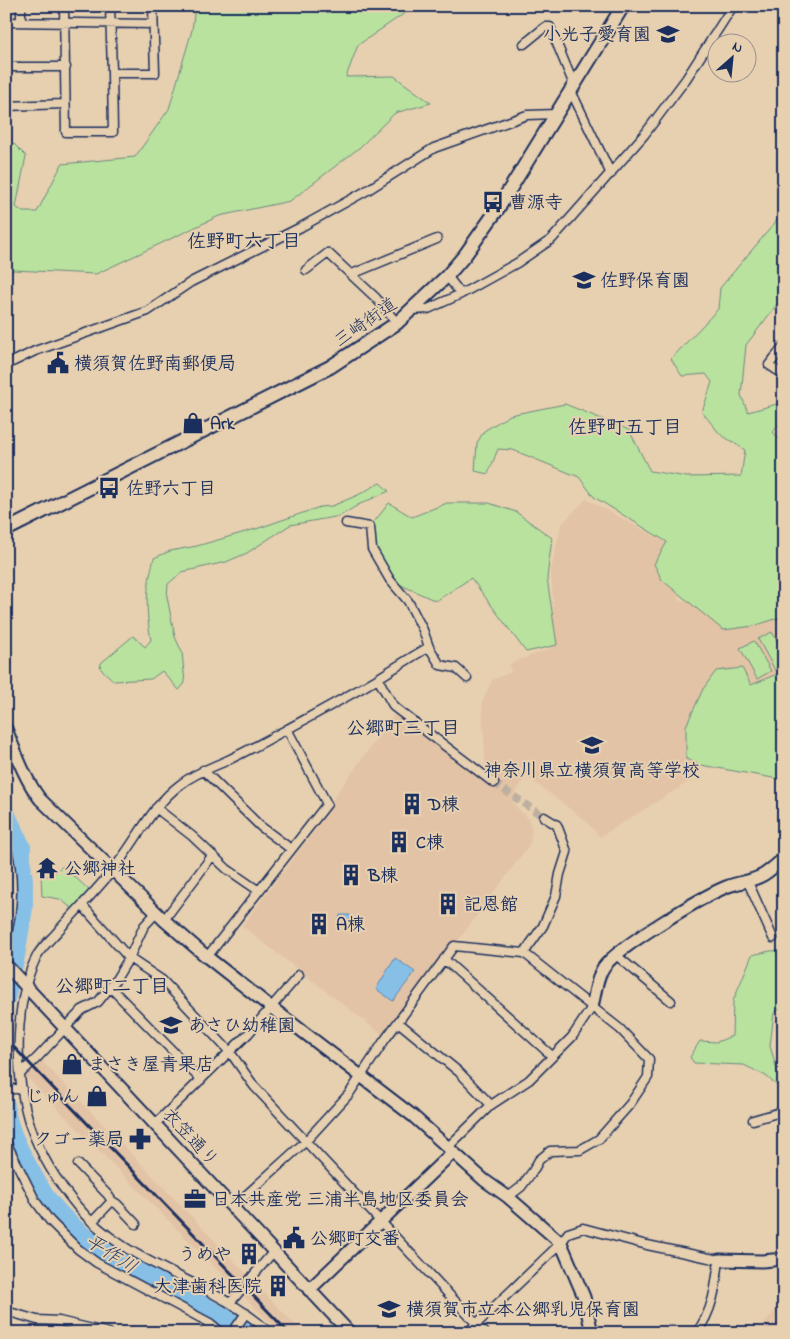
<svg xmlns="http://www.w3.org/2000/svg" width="790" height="1339" font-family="'Indie Flower','Klee One',sans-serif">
	<rect width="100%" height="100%" fill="#e7d0b0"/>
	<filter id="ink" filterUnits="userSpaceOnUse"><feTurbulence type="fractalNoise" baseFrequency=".02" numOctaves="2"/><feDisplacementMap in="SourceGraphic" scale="10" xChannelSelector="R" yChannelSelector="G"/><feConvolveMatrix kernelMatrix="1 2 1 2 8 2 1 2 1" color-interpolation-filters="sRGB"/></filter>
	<g filter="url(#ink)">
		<path fill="#e3c3a5" d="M586,499L668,543L679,601L756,602L784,621V676L708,702L693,779L600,837L586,821L526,776L511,800L518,809L528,818L532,829L530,844L387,1036H384L242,926L320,823L332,806L331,802L337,793L396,712L500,790L498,782L486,773L482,703L492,680L511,672L509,664L552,648L555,641L551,570L561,525Z
			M42,1061L124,1146L303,1333H280L25,1076L35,1069Z
			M784,1300V1333H756Z"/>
		<path fill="#b9e29e" stroke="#6a887e" d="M195,6H357L360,8L363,6H415L358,45L346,77L394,76L431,103L395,113L359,148L290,201L219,216L96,274L13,270L6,278V136L26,156L16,207L23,212H37L62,164L135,157L169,109L192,30Z
			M784,212V295L746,345L741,395L748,412L777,404L784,405V419L773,432L779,439H784V616L754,626L723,630L662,580L654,564L667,542L594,497L579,477L513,450L498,449L488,474L475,471L477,443L484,431L510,415L565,404L629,430L650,471L687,477L741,476L745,450L720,434L702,412L712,382L706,374L682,376L671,359L718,309L720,288Z
			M380,483L389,491L358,505L340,516L290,525L247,553L226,562L182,572L168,584L167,597L175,637L182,652L185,683L179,690L162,671L151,679L114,681L100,668L101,663L133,636L145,647L151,640C145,608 146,589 154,558L170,551L197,546L259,528L320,507L332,506L358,495Z
			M389,503L412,517L447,503H489L516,512L552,538L547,578L557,645L526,652L471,578L436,601L390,580L372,549L370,527Z
			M772,632L784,653V665L775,670L758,639Z
			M754,641L771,671L757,679L740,648Z
			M742,668L751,685L784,671V780L701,765L686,759V726L703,689L716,671Z
			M63,866L89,890L74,910L60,899L42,896L41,876H50Z
			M784,950V1006L774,1013L770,1046L783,1091L766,1076L744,1065L694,1063L690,1057L700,1041L717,1042L732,1036L733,1001L752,955L770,951Z"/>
		<path fill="#87c0e6" stroke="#5c86b0" d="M340,915H350L356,926L355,929L350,928L339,921Z
			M395,958L415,972L393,1001L376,989Z"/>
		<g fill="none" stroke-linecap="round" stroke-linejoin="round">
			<path stroke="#87c0e6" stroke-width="18" d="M6,813L22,847V864L24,880V908L16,956L6,999
				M6,1105C7,1127 20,1150 30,1169C35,1177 40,1187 45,1195C79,1242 129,1267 179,1293C203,1305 226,1316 247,1333"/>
			<path stroke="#beb0a0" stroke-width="8" stroke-dasharray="8 4" stroke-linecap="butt" d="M494,783L544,817"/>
			<g stroke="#1b2f5e" stroke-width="11">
				<path id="street" d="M21,6V22
					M64,6L66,132H113L112,73L110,6
					M6,22L153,24
					M524,44L545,27H550L574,85
					M6,67H66
					M112,73H155L153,6
					M571,91L611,174
					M6,106L65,104
					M306,270L328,253L376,298L397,323
					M352,274L437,239
					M447,276L461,294L517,263L552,239L644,135L686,79L733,6
					M413,310L428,309L461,294
					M784,346L769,365L784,375
					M6,365L35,351L148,311L191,282L301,227L366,191L434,148L527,115L557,114
					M429,647L440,665L456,668L467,678
					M378,679L394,707L494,783
					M203,770L260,826L291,849
					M156,808L192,836L227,869L259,891
					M6,845C14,874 14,908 6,937
					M748,882L773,938
					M82,905L129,958L162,980L230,1052L254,1086L485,1333
					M164,920L212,856
					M616,955L671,1001
					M207,957L327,804L287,729
					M444,959L552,1056
					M110,987L201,1080
					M398,1022L459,1072L491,1105
					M21,1073L37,1058L82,1010L98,1002L115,981L129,958L144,926L156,913
					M6,1090L22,1088
					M753,1120L784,1111
					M155,1124L248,1034L299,975
					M6,1142L36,1202L50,1221L78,1249L97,1263L210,1323L222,1333
					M448,1147L491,1105L529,1080L572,1037L592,1007
					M78,1164L108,1195L112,1201L92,1222
					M508,1197L521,1187L533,1171L539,1160L550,1151L580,1150L599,1139L630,1104L648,1077L649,1059L620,1029L524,953
					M112,1201L117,1204L136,1224
					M233,1207L306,1141L349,1094L384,1041L454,946L524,953L543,926L556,896L560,874L567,852L557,825L544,817
					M230,1303L274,1251
					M6,1311L37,1320L59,1321L109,1333
					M204,1333L210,1323
					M232,1333L246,1313
					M270,1333C213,1279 128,1268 77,1206C58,1183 41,1156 31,1128C14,1078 13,1001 38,954C43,946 52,938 58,931C76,911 95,892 112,871C136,842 151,806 181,784C195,773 210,768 226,761C246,752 265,741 284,731C315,714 347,697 377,679C395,668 411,657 429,647L423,630L408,601L390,580L372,549L370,527L346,523
					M467,1333L561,1243L568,1233L583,1228L647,1245L719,1260C716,1285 713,1312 696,1333"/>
			</g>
			<g stroke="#1b2f5e" stroke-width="15">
				<path id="secondary" d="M6,729C16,753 24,778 40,799L164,920L207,957L272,1008L413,1116L484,1180L508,1197L561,1243L584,1297L592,1333
					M6,965L350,1333
					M592,1007C595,995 596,981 602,970C610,951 704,896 726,887C738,882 751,882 763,875C770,871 777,864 784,858
					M719,1260L762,1261L784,1259
					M309,1290L453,1152"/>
			</g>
			<g stroke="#1b2f5e" stroke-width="16">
				<path id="primary" d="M6,530L330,367L397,323L447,276L465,255L497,210L623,6"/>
			</g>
			<use href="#street" stroke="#e7d0b0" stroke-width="8"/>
			<use href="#secondary" stroke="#e7d0b0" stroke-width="11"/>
			<use href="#primary" stroke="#e7d0b0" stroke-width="12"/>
			<path stroke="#1b2f5e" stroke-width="3" d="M6,1039L289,1333"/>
		</g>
	</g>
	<defs>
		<g id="school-bare" transform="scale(1.725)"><path d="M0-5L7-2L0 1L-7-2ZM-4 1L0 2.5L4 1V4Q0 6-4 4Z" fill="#1b2f5e" stroke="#e7d0b0" stroke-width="2.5" paint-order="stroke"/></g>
		<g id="bus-bare" transform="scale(1.725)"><path d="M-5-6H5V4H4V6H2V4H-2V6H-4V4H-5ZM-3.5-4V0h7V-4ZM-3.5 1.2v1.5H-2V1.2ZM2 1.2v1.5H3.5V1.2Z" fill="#1b2f5e" stroke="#e7d0b0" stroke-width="2.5" paint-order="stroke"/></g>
		<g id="civic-bare" transform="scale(1.725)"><path d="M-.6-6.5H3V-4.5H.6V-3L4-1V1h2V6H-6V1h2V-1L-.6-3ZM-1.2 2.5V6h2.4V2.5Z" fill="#1b2f5e" stroke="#e7d0b0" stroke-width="2.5" paint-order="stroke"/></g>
		<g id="shop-bare" transform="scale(1.725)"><path d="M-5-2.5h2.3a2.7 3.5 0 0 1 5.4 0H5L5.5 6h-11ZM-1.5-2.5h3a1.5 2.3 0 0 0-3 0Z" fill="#1b2f5e" stroke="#e7d0b0" stroke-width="2.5" paint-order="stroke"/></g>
		<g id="building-bare" transform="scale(1.725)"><path d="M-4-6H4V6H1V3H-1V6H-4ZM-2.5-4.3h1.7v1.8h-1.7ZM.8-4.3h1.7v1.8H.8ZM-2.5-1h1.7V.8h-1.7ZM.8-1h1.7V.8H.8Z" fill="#1b2f5e" stroke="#e7d0b0" stroke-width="2.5" paint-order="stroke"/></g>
		<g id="temple-bare" transform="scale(1.725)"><path d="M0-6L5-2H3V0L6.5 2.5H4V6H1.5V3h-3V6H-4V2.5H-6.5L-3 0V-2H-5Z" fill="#1b2f5e" stroke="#e7d0b0" stroke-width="2.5" paint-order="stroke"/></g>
		<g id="pharmacy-bare" transform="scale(1.725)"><path d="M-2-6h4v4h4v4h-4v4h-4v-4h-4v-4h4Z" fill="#1b2f5e" stroke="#e7d0b0" stroke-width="2.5" paint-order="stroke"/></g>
		<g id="office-bare" transform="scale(1.725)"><path d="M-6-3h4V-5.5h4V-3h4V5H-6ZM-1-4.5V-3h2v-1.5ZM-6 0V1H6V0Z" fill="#1b2f5e" stroke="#e7d0b0" stroke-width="2.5" paint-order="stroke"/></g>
	</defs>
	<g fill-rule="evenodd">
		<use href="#school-bare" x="668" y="34"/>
		<use href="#bus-bare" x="493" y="202"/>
		<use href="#school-bare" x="584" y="280"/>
		<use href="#civic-bare" x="58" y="363"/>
		<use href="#shop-bare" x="193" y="423"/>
		<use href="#bus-bare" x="109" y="488"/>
		<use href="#school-bare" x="592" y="745"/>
		<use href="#building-bare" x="412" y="804"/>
		<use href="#building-bare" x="399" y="842"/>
		<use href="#temple-bare" x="47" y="868"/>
		<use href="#building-bare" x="351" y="875"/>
		<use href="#building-bare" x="448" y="904"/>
		<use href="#building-bare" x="319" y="924"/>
		<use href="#school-bare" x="171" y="1025"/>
		<use href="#shop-bare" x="72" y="1064"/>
		<use href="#shop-bare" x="97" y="1096"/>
		<use href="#pharmacy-bare" x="140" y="1139"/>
		<use href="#office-bare" x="195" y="1199"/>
		<use href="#civic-bare" x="294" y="1238"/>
		<use href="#building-bare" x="249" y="1254"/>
		<use href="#building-bare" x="278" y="1286"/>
		<use href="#school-bare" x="389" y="1309"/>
	</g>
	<g text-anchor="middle" stroke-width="4" stroke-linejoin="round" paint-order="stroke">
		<g font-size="18" font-weight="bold" fill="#1b2f5e" stroke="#e7d0b0" text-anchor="start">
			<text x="651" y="40" text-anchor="end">小光子愛育園</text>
			<text x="509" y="208">曹源寺</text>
			<text x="600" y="286">佐野保育園</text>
			<text x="74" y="369">横須賀佐野南郵便局</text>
			<text x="210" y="429">Ark</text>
			<text x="126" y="494">佐野六丁目</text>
			<text x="592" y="776" text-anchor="middle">神奈川県立横須賀高等学校</text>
			<text x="428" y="810">D棟</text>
			<text x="416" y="848">C棟</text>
			<text x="64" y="874">公郷神社</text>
			<text x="368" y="881">B棟</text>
			<text x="464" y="910">記恩館</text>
			<text x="336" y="930">A棟</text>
			<text x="188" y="1031">あさひ幼稚園</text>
			<text x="88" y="1070">まさき屋青果店</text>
			<text x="80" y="1102" text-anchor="end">じゅん</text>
			<text x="124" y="1145" text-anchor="end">クゴー薬局</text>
			<text x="212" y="1205">日本共産党 三浦半島地区委員会</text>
			<text x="310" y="1244">公郷町交番</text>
			<text x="232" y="1260" text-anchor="end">うめや</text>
			<text x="262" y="1292" text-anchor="end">大津歯科医院</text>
			<text x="406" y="1315">横須賀市立本公郷乳児保育園</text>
		</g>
		<g font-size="18" fill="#1b2f5e" stroke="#e7d0b0">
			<text transform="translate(365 322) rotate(-35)" y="6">三崎街道</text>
			<text transform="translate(191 1137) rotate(47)" y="6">衣笠通り</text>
		</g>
		<g font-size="19" font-weight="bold" fill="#1b2f5e" stroke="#e7d0b0">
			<text x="244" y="247">佐野町六丁目</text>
			<text x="625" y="433">佐野町五丁目</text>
			<text x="403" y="734">公郷町三丁目</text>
			<text x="112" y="992">公郷町二丁目</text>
		</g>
		<g font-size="19" font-style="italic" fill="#263e6c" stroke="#e7d0b0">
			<text transform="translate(112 1253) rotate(32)" y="7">平作川</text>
		</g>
	</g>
	<rect width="790" height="1339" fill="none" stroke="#e7d0b0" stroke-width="25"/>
	<rect x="12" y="12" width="765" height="1314" fill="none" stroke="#1b2f5e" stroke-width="2" filter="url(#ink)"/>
	<g transform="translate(732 58) rotate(27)"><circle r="24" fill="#e7d0b0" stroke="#95908f"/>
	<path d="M0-4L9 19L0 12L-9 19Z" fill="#1b2f5e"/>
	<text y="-8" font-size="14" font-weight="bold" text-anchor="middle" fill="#1b2f5e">N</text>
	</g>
</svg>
